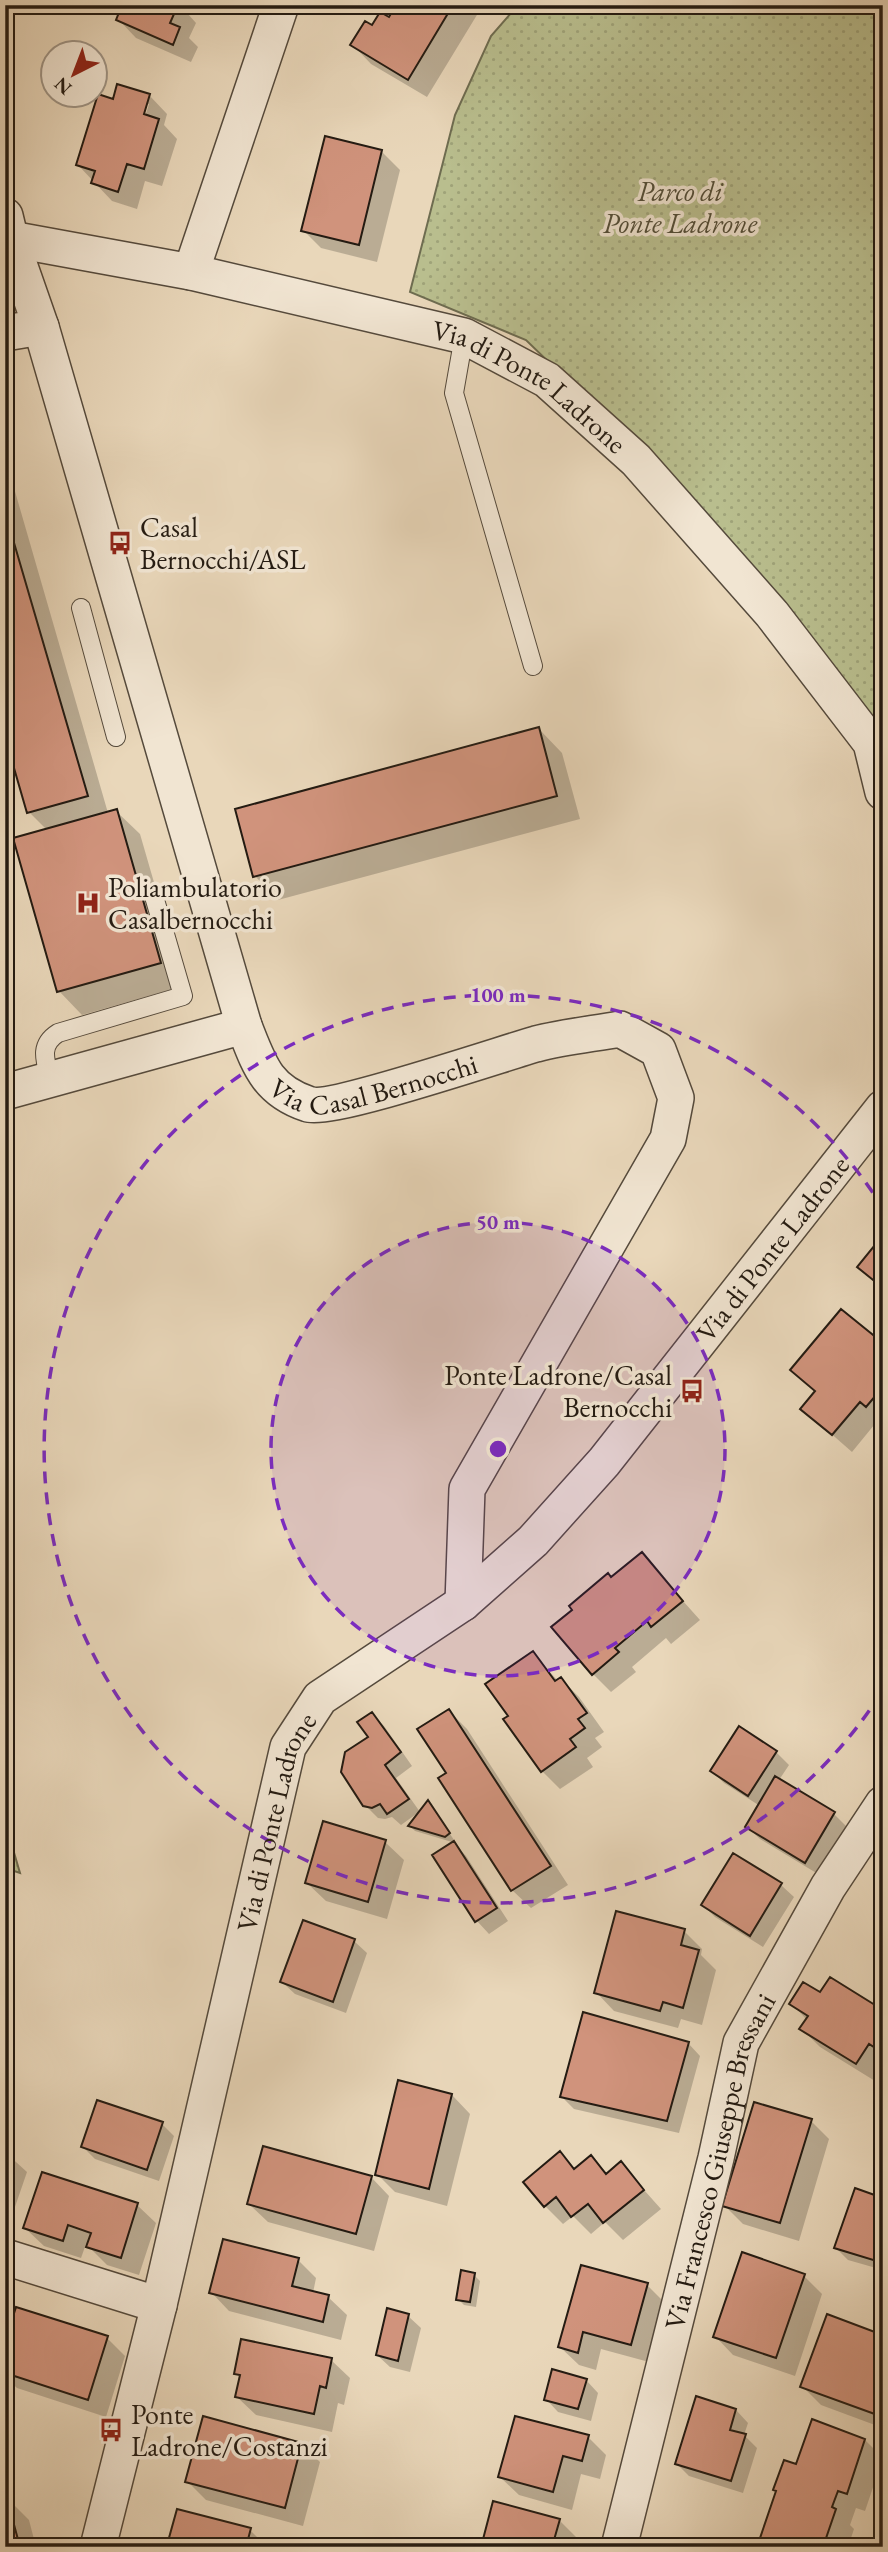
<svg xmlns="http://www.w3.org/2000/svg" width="888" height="2552" font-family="'EB Garamond',serif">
	<defs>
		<pattern id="park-dots" width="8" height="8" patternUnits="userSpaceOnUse" patternTransform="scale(1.75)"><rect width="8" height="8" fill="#b9be8e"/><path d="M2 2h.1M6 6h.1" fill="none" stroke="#9fa379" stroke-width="1.8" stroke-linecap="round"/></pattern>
	</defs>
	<rect width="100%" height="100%" fill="#e9d7ba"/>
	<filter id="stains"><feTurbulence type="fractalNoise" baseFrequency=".00286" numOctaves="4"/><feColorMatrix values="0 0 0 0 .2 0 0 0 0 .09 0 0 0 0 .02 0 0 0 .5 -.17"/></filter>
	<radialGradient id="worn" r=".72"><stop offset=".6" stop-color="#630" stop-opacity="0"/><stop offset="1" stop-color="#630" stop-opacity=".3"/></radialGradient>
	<path fill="url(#park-dots)" stroke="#6e6c50" stroke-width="2" d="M518,5H883V732L707,515L526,340L410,292L455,115L491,36Z
		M5,1822L20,1873L5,1868Z"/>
	<path fill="#0003" fill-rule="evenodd" d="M124,5H192L188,14L196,23L189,38L198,47L191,62L136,38L118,19Z
		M398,5H483L427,97L371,64L353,45L389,19Z
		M149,95L167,114L164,125L177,139L162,186L145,181L137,209L112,201L78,165L114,101ZM145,104H149L143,123Z
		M382,152L400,170L377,262L321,248L303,230Z
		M5,474L12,481L108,813L116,811L140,834L184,986L82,1015L59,991L47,830L29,812L5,731Z
		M539,729L562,753L580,819L278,900L255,876Z
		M883,1345V1422L879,1419L852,1452L803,1409L816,1393L793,1370Z
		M641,1554L700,1620L671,1644L666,1638L632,1667L636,1672L611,1692L593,1674Z
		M533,1653L558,1681L561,1679L579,1697L604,1732L595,1738L602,1747L587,1758L593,1767L560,1789L542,1771L510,1716Z
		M449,1711L467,1729L568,1885L531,1908L512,1890L448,1773Z
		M372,1714L384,1726L412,1766L396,1778L420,1812L433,1808L454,1840L452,1842L415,1831L410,1826L419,1812L401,1825L392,1817L385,1819L378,1818L365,1805Z
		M740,1729L776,1752L789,1765L779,1780L834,1814L846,1826L818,1874L760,1839L747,1827L760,1806L724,1783L712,1771Z
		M385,1842L404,1860L387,1919L326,1901L307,1883Z
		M454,1843L466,1856L508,1921L489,1934L477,1921L435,1856Z
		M733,1855L781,1885L794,1897L763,1947L715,1917L703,1905Z
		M304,1923L354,1941L367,1953L346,2013L295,1994L282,1982Z
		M684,1931L702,1949L701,1955L716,1970L702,2025L681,2019L678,2028L614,2011L596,1992Z
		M821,1995L883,2012V2069L875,2081L820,2047L802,2029L807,2020L791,2003Z
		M688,2043L700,2056L679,2133L574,2109L562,2097Z
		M452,2095L470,2114L447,2206L395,2192L377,2174Z
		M811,2121L829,2139L799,2241L743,2224L724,2205Z
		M162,2124L174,2136L159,2181L95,2159L83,2147Z
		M5,2152L27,2172L5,2236Z
		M560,2154L576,2170L591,2157L608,2174L620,2163L661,2209L623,2240L605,2222L591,2234L573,2216L563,2224L545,2206Z
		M371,2177L389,2196L374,2251L268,2222L249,2204Z
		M883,2200V2270L848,2260L836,2248Z
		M137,2205L156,2223L139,2275L107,2265L86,2244L81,2258L44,2246L25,2228Z
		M298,2260L316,2278L313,2293L328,2297L347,2315L341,2340L229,2311L211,2292Z
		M474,2275L480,2281L476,2307L464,2305L458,2299Z
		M804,2276L822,2294L795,2376L733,2355L715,2336Z
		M647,2285L665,2303L649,2362L601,2349L596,2370L579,2365L560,2347Z
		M408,2316L421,2328L410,2372L390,2367L377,2355Z
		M883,2333V2428L821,2405L802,2386L881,2336Z
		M107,2338L125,2356L106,2417L17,2388L5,2377V2347Z
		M331,2360L350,2378L344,2405L338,2403L332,2432L256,2415L237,2397L241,2378L236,2373Z
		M586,2380L598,2393L591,2421L558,2412L546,2399Z
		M736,2410L748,2423L744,2435L757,2448L743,2493L689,2476L677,2464Z
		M588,2437L606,2455L600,2479L581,2474L572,2510L519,2495L500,2477Z
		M865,2440L883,2458L865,2511L856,2508L850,2525L854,2529L848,2547H763L760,2544L797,2467Z
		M5,2444L14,2476L5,2478Z
		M301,2444L320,2462L303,2526L206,2500L187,2481Z
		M6,2497L29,2520L36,2547H5Z
		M559,2520L577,2538L575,2547H482Z
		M250,2530L267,2547H172L169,2544Z"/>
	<path fill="#d0937c" stroke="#241b12" stroke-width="2" d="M122,5H178L170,23L180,27L173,45L116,20Z
		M396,5H453L408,80L350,45L365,21L372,25L380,12L389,17Z
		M117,84L150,94L144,114L159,119L144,169L127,164L118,192L91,183L95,171L76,165L98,94L113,99Z
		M325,136L382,150L359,245L301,231Z
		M5,512L88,796L27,813L5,737Z
		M539,727L557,796L253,877L235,809Z
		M117,809L161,963L57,992L13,838Z
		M883,1235V1288L857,1267Z
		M841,1309L883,1343V1387L866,1407L860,1402L832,1435L800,1409L815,1391L790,1370Z
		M642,1552L683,1601L651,1627L647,1621L615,1648L619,1652L592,1675L551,1627L572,1610L569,1606L608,1573L611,1577Z
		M533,1651L555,1681L561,1677L587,1713L578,1719L585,1728L570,1739L576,1747L541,1772L503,1719L508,1716L485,1684Z
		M449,1709L551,1866L511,1891L438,1778L446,1773L417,1729Z
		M372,1712L401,1752L385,1765L409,1799L387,1814L380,1804L372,1808L363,1806L341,1772L345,1752L368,1737L357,1722Z
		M739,1726L777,1751L748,1796L710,1771Z
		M775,1776L835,1812L805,1863L745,1827Z
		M428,1800L450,1833L445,1837L408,1826Z
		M323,1821L386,1840L368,1902L305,1883Z
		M454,1841L497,1908L475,1922L432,1855Z
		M733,1853L782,1883L750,1936L701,1905Z
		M616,1911L685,1929L681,1945L699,1950L683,2008L663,2002L660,2011L594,1993Z
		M303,1920L355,1939L333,2002L280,1982Z
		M830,1977L883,2010V2053L869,2044L856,2064L799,2029L808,2016L789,2004L803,1982L820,1992Z
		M583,2012L689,2042L667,2121L560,2097Z
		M398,2080L452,2094L429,2189L375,2175Z
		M97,2100L163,2122L147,2170L81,2147Z
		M754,2102L812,2119L780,2223L722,2206Z
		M263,2146L372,2176L356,2234L247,2204Z
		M560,2151L574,2169L591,2155L606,2174L621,2161L644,2190L603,2223L588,2204L571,2217L556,2197L544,2207L523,2182Z
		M42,2172L138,2203L121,2258L86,2247L91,2233L68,2225L63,2241L23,2228Z
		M855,2188L883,2198V2263L834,2248Z
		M223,2239L299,2258L292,2286L329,2295L323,2322L209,2293Z
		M742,2252L805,2274L776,2358L713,2337Z
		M581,2265L648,2283L631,2345L583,2332L578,2353L558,2347Z
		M461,2270L475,2273L470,2302L456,2300Z
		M16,2307L108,2336L88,2400L5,2373V2342Z
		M387,2308L409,2314L398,2361L376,2355Z
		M827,2314L880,2334L883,2328V2417L800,2387Z
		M241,2339L332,2358L326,2388L320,2386L314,2414L235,2397L240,2375L234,2374Z
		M552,2369L587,2379L578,2409L544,2400Z
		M696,2396L736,2409L730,2430L746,2434L731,2481L675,2464Z
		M203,2416L302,2443L285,2508L185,2482Z
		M515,2416L589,2435L582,2461L563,2456L553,2492L498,2477Z
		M812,2419L865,2439L847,2494L838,2491L832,2507L836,2509L823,2547H766L758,2544L776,2491L773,2490L784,2460L796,2464Z
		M5,2495H6L20,2547H5Z
		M493,2501L560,2519L552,2547H481Z
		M177,2509L251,2528L246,2547H173L167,2545Z"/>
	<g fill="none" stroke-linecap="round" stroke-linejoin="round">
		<g stroke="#554a3c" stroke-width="20">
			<path id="service" d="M464,336L454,393L533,666
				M81,608L116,737
				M50,1079C45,1060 39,1045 58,1033L183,996L153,893"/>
		</g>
		<g stroke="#554a3c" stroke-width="38">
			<g id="minor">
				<path id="s1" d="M5,216L11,241L41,327L244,1026C259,1064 266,1090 308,1104C330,1112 501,1054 536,1044C563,1037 592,1034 620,1029L658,1050L676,1098L668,1139L467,1489L463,1603"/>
				<path id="s2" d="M5,238L191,272L464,336L547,380L636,460L772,614L871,743L883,792"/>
				<path d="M191,272L281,5"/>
				<path d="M5,333L41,327"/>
				<path d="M5,1092L244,1026"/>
				<path d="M5,2257L159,2305"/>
				<path id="s3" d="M98,2547L159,2305L288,1747L320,1698L463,1603L533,1541L604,1462L883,1108"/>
				<path id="s4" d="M619,2547L716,2158L741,2043L828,1887L883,1804"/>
			</g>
		</g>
		<use href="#service" stroke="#f1e5d2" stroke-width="18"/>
		<use href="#minor" stroke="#f1e5d2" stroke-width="35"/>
	</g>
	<circle cx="498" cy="1449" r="227" fill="#7b2cbf" fill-opacity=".12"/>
	<g fill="none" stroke="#7b2cbf" stroke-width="3.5" stroke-dasharray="12 9">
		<circle cx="498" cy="1449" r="227"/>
		<path d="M881 1693A454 454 0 1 1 881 1205"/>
	</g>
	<defs>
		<g id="bus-bare" transform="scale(1.89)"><path d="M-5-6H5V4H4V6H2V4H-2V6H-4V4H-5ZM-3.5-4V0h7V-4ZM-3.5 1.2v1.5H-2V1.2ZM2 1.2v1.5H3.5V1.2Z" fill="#8f2418" stroke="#f1e5d2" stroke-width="2.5" paint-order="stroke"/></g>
		<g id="hospital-bare" transform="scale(1.89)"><path d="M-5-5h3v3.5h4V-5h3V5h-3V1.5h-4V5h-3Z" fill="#8f2418" stroke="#f1e5d2" stroke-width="2.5" paint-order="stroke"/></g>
	</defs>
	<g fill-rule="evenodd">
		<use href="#bus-bare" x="120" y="543"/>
		<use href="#hospital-bare" x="88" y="903"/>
		<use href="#bus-bare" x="692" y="1391"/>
		<use href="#bus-bare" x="111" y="2430"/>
	</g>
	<g text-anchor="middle" stroke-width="7" stroke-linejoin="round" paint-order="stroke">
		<g font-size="28" font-style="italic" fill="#514c37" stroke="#f1e5d2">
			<text x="680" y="201">Parco di<tspan x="680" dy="32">Ponte Ladrone</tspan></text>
		</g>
		<g font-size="28" fill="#241b12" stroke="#f1e5d2">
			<text dy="10" stroke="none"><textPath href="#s2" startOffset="551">Via di Ponte Ladrone</textPath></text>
			<text dy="10" stroke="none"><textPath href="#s1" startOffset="1017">Via Casal Bernocchi</textPath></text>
			<text dy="10" stroke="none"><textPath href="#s3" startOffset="1524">Via di Ponte Ladrone</textPath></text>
			<text dy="10" stroke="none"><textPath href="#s3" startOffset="747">Via di Ponte Ladrone</textPath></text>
			<text dy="10" stroke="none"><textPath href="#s4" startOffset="399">Via Francesco Giuseppe Bressani</textPath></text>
		</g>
		<g font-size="28" fill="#241b12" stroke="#f1e5d2" text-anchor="start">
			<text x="140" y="537">Casal<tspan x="140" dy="32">Bernocchi/ASL</tspan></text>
			<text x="108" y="897">Poliambulatorio<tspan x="108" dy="32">Casalbernocchi</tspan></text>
			<text x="672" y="1385" text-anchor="end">Ponte Ladrone/Casal<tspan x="672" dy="32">Bernocchi</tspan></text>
			<text x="131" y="2424">Ponte<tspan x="131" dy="32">Ladrone/Costanzi</tspan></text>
		</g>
	</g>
	<circle cx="498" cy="1449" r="10" fill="#7b2cbf" stroke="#f1e5d2" stroke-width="3.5"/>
	<g font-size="21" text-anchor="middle" font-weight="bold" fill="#7b2cbf" stroke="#f1e5d2" stroke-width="7" stroke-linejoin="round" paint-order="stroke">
		<text x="498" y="1002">100 m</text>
		<text x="498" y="1229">50 m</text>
	</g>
	<rect width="888" height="2552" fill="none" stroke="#e9d7ba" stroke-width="28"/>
	<rect x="7" y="7" width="874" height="2538" fill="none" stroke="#241b12" stroke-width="3.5"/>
	<rect x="14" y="14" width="860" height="2524" fill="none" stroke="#241b12" stroke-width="2"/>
	<g transform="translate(74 74) rotate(222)"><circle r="33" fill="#f1e5d2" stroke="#9f9485" stroke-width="2"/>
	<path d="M0-5L12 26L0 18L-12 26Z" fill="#8f2418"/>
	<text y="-10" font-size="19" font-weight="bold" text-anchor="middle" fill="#241b12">N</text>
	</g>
	<rect width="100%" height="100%" filter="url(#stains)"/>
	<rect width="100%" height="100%" fill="url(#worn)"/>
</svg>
